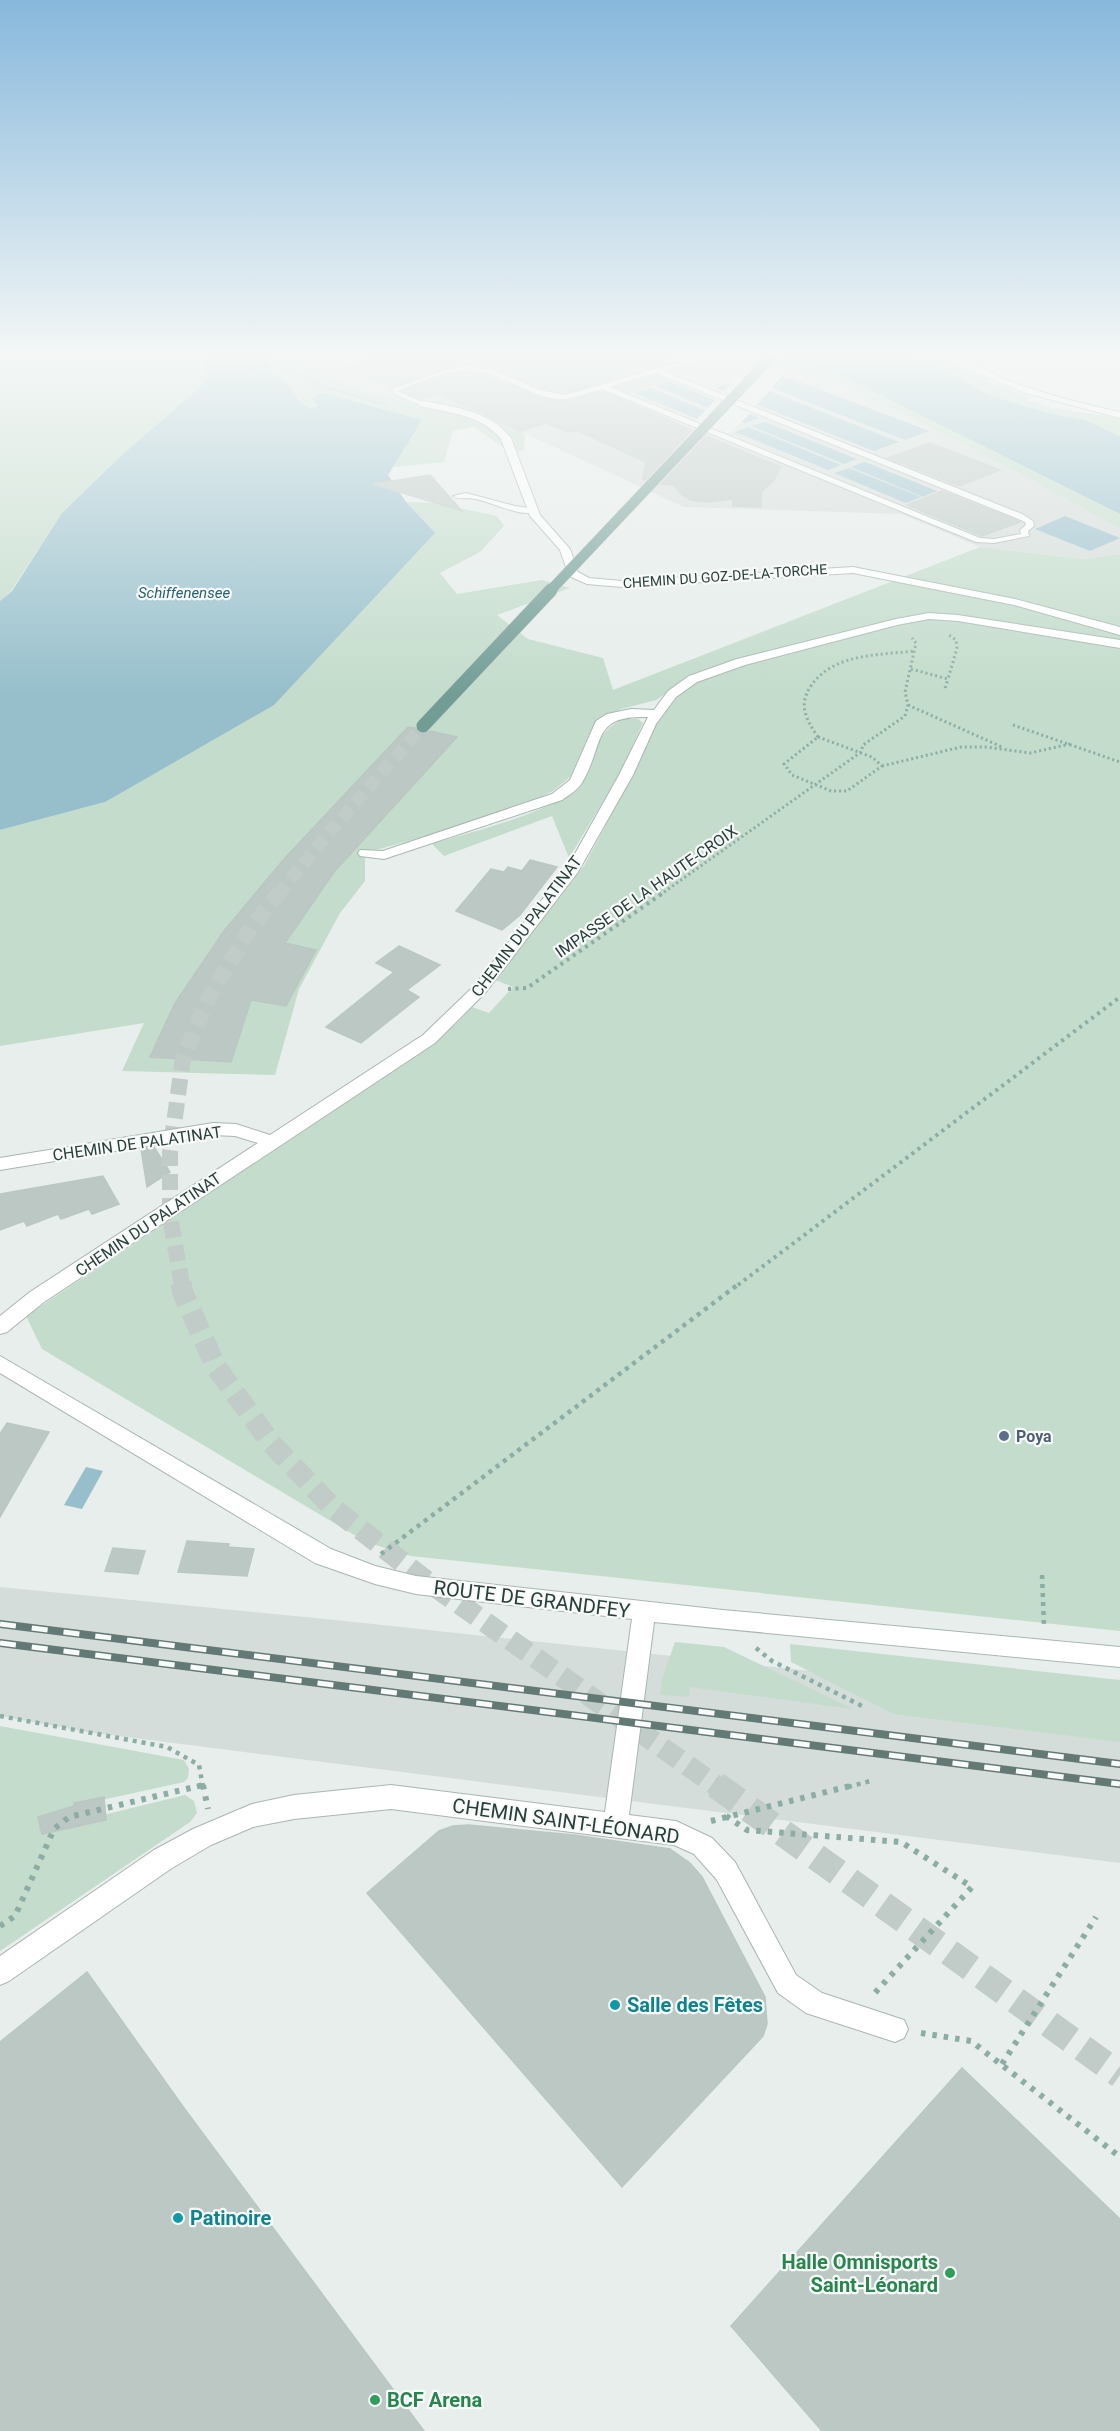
<svg xmlns="http://www.w3.org/2000/svg" width="1120" height="2431" font-family="Roboto,sans-serif">
	<rect width="100%" height="100%" fill="#e7eeeb"/>
	<path fill="#d5ddda" d="M312,355H712L746,365L802,370L836,382L977,451L978,453L1024,476L1116,525L1120,528V554L1082,559L980,547L901,514L684,507L520,431L438,399L417,405L354,388L318,372L311,366L309,359Z
		M0,1587L345,1621L1120,1704V1863L87,1732L0,1716Z"/>
	<path fill="#c3dccb" d="M0,355H204L208,380L123,454L62,513L11,591L0,601Z
		M275,355H312L309,359L311,366L318,372L354,388L417,405L439,399L449,404L458,402L520,431L525,434L524,450L511,453L474,427L453,431L444,462L393,467L421,420L311,398L318,406L310,409C300,401 295,392 287,384C279,376 273,375 269,363Z
		M712,355H769L807,363L850,380L1120,514V528L1024,476L977,453L976,450L836,382L802,370L746,365Z
		M903,355H933L984,380L1031,397L1026,400L1052,408L1120,418V436L1086,420L1047,413L989,395L933,365Z
		M406,502L437,503L497,516L504,526L480,552L440,573L457,594L542,580L570,588L497,615L528,639L603,658L613,690L980,547L1082,559L1120,554V1631L411,1556L366,1542L42,1349L26,1316L408,1061L458,1022L472,1007L489,1013L513,987L495,980L584,866L632,776L657,723L678,696L671,690L656,700L621,709L598,721L591,730L570,777L553,791L530,802L448,830L365,853V881L340,913L299,989L275,1075L122,1071L144,1023L0,1046V830L105,802L434,533Z
		M624,719H638L643,723L617,778L569,858L552,816L444,856L432,844C469,832 559,812 582,782C584,779 586,773 587,769C598,745 599,730 624,719Z
		M675,1642L724,1647L853,1709L690,1687L689,1697L660,1695L662,1679Z
		M790,1644L1120,1680V1742L894,1714L791,1662Z
		M0,1726L184,1760L189,1769L188,1778L184,1782L97,1801L99,1816L185,1795L194,1801L197,1813L190,1822L0,1951Z"/>
	<path fill="#96bfcb" d="M204,355H275L269,363L272,373L288,384L299,400L310,409L318,406L311,398L323,393L422,420L388,475L406,502L435,533L274,705L105,802L0,830V601L12,591L62,513L123,454L208,380Z
		M769,355H903L934,365L989,395L1047,413L1086,420L1120,436V514L850,380L807,363Z
		M771,371L929,431L905,440L747,378Z
		M741,380L899,442L874,451L716,388Z
		M670,382L759,418L745,423L656,386Z
		M651,388L740,425L724,430L635,393Z
		M765,422L857,459L844,464L751,426Z
		M749,427L841,465L828,470L735,432Z
		M865,462L937,491L923,497L851,467Z
		M849,468L921,497L906,503L834,473Z
		M1065,516L1120,538L1090,551L1035,529Z
		M86,1467L103,1471L82,1509L64,1505Z"/>
	<path fill="#e7eeeb" d="M770,368L785,373L755,407L722,393L736,378H744Z
		M717,398L751,412L732,432L723,433L695,421Z"/>
	<path fill="#bcc8c4" stroke="#bac7c2" stroke-width="1.5" d="M383,355H665L678,360L565,393L541,388L495,369L470,364L448,367L392,387L342,366Z
		M690,365L701,369L681,376L670,371Z
		M461,372L482,374L553,401L571,400L602,391L692,430L645,480L643,479L646,462L578,431L567,432L546,423L520,431L440,394L422,399L402,391L434,379Z
		M656,375L667,380L627,392L616,387Z
		M706,436L781,467L774,480L761,492V507L733,506V499L706,502L691,500L682,495L674,485L661,484Z
		M930,443L1000,470L959,486L888,458Z
		M430,475L462,511L373,484Z
		M942,491L1016,520L1020,522L982,536L907,505Z
		M408,727L415,728L422,734L430,731L457,737L334,872L285,943L316,950L286,1006L251,1000L231,1062L150,1057L175,1003L224,931L284,859Z
		M530,860L557,867L520,915L502,930L456,911L491,869L504,872L508,867L522,871Z
		M399,946L440,965L407,990L419,997L361,1043L326,1027L394,972L376,963Z
		M154,1147L170,1172L147,1187L141,1149Z
		M103,1176L119,1204L92,1214L89,1209L61,1219L58,1214L27,1226L24,1221L0,1230V1194Z
		M7,1423L49,1432L0,1517V1434Z
		M187,1541L229,1544L228,1547L254,1549L247,1576L178,1572Z
		M113,1548L145,1551L138,1574L105,1571Z
		M104,1797L106,1820L42,1834L38,1817L74,1806V1803Z
		M469,1825L574,1835L670,1849L690,1863L702,1877L765,1997L767,2024L763,2036L622,2187L367,1893L439,1831L453,1826Z
		M87,1972L184,2108L424,2431H0V2042Z
		M962,2068L1120,2219V2431H822L731,2326Z"/>
	<g fill="none" stroke-linecap="round" stroke-linejoin="round">
		<path stroke="#c1cbc8" stroke-width="13" stroke-dasharray="13 7" stroke-linecap="butt" d="M278,895L327,835L423,726"/>
		<path stroke="#c1cbc8" stroke-width="16" stroke-dasharray="16 8" stroke-linecap="butt" d="M182,1285L170,1217V1153L183,1058L209,997L251,928L279,893"/>
		<path stroke="#c1cbc8" stroke-width="21" stroke-dasharray="21 10" stroke-linecap="butt" d="M181,1283L183,1293L216,1367L271,1443L333,1508L420,1576L718,1787"/>
		<path stroke="#c1cbc8" stroke-width="27" stroke-dasharray="27 14" stroke-linecap="butt" d="M716,1785L1120,2075"/>
		<g stroke="#aab6b2" stroke-width="2">
			<path id="lane" d="M704,355H714L663,371L1022,514L1033,521L1034,526L1028,531L1029,536L994,543L976,542L602,389C591,392 578,397 566,399C533,402 503,371 470,370C446,369 421,382 399,390L401,393L425,403L423,406L396,395L392,389L449,369L470,366L494,371L540,390L565,395ZM656,373L1016,518L1025,522L1026,525L1020,530L1021,534L994,539L980,538L609,387Z
				M953,355H961L974,363L962,366V364L965,363Z
				M466,493L515,506L536,509L537,511C523,519 492,502 476,499C469,497 459,500 453,496Z"/>
		</g>
		<g stroke="#aab6b2" stroke-width="2">
			<path id="street" d="M939,355C963,355 989,373 1012,382C1048,395 1083,404 1120,412V418L1026,393L983,376Z
				M423,401C455,407 490,411 511,438L540,515L570,549L578,572L589,578L622,581L853,567L1015,599L1120,627V635L1014,605L853,573L622,587L587,584L569,576L560,550L530,516L501,439C480,414 449,413 420,406V402Z
				M929,613L958,615L1120,640V648L958,621L929,619L897,625L745,665L697,682L676,697L656,724L633,775L578,872L486,992L435,1043L44,1302L7,1332L0,1334V1316L30,1292L258,1143L235,1136L213,1135L0,1170V1158L213,1123L236,1124L270,1135L423,1035L474,986L567,868L619,775L648,717C591,715 605,742 583,781C579,789 569,795 562,800L384,859L360,856L358,853L360,850L383,851L552,794L570,780L596,721L607,714L631,709L654,710L668,691L689,676L737,659L896,619Z
				M0,1356L331,1549L375,1566L416,1576L723,1610L1120,1647V1667L654,1622L629,1815L676,1821L712,1838L735,1862L796,1975L822,1993L904,2020L908,2029L904,2038L895,2042L806,2013L778,1993L717,1880L694,1854L674,1845L391,1809L294,1819L253,1827L211,1845L172,1868L9,1981L0,1985V1956L154,1850L193,1829L252,1804L294,1795L391,1785L605,1812L632,1619L416,1594L375,1584L315,1563L0,1373Z"/>
		</g>
		<path stroke="#8bada5" stroke-width="2" stroke-dasharray="1.5 2" stroke-linecap="butt" d="M293,355L290,359L294,371L313,383L388,406
			M726,360L744,355"/>
		<path stroke="#8bada5" stroke-width="3" stroke-dasharray="2 3" stroke-linecap="butt" d="M911,669L948,679L957,648L956,640L949,635
			M945,688L948,679
			M908,705L1002,747
			M1013,725L1120,762
			M818,737L872,757L882,766L847,791H831L792,775L784,764Z
			M818,737C806,720 798,704 811,686C833,653 880,655 915,651
			M882,766L961,747H986L1030,753L1070,744
			M660,895L861,752L863,745L905,716L908,705L905,692L916,643L912,638"/>
		<path stroke="#8bada5" stroke-width="4" stroke-dasharray="3 4.5" stroke-linecap="butt" d="M508,989L527,988L663,893
			M738,1285L1120,997"/>
		<path stroke="#8bada5" stroke-width="4.5" stroke-dasharray="4 5" stroke-linecap="butt" d="M381,1554L740,1283
			M1042,1575L1044,1626
			M756,1648L772,1661L866,1708
			M0,1716L167,1747L199,1765L203,1787
			M197,1787L203,1785
			M848,1787L874,1780"/>
		<path stroke="#8bada5" stroke-width="6" stroke-dasharray="4.5 7" stroke-linecap="butt" d="M203,1785L208,1809
			M726,1816L747,1830L901,1842L972,1887L872,1996
			M711,1821L854,1785
			M0,1926L15,1916L54,1829L69,1817L203,1785
			M921,2033L971,2041L1120,2157
			M1002,2064L1096,1917"/>
		<use href="#lane" fill="#fff" fill-rule="evenodd"/>
		<use href="#street" fill="#fff" fill-rule="evenodd"/>
		<g stroke="#637975" stroke-width="8">
			<path id="rail" d="M0,1624L1120,1764
				M0,1643L1120,1784"/>
		</g>
		<use href="#rail" stroke="#f7faf9" stroke-width="5" stroke-dasharray="16" stroke-linecap="butt"/>
		<g stroke="#c3c9c8" stroke-width="11" stroke-linecap="butt">
			<path id="primary-bridge-far1" d="M550,591L773,355"/>
		</g>
		<g stroke="#c3c9c8" stroke-width="14" stroke-linecap="butt">
			<path id="primary-bridge" d="M423,726L551,590"/>
		</g>
		<use href="#primary-bridge-far1" stroke="#719d95" stroke-width="10"/>
		<use href="#primary-bridge" stroke="#719d95" stroke-width="13"/>
	</g>
	<linearGradient id="sky" x2="0" y2="1"><stop stop-color="#87b8dc"/><stop offset="0.51" stop-color="#f4f7f6"/><stop offset="1" stop-color="#f4f7f6" stop-opacity="0"/></linearGradient>
	<rect width="1120" height="695" fill="url(#sky)"/>
	<circle fill="#5c6f8a" stroke="#f7faf9" stroke-width="2" cx="1004" cy="1436" r="6"/>
	<g fill="#0f9aa8" stroke="#f7faf9" stroke-width="2">
		<circle cx="615" cy="2005" r="6"/>
		<circle cx="178" cy="2218" r="6"/>
	</g>
	<g fill="#2e9e5b" stroke="#f7faf9" stroke-width="2">
		<circle cx="950" cy="2273" r="6"/>
		<circle cx="375" cy="2400" r="6"/>
	</g>
	<g text-anchor="middle" stroke-width="4.5" stroke-linejoin="round" paint-order="stroke">
		<g font-size="14" fill="#283e3a" stroke="#f7faf9">
			<text transform="translate(725 576) rotate(-4)" y="5">CHEMIN DU GOZ-DE-LA-TORCHE</text>
		</g>
		<g font-size="15" font-style="italic" fill="#286173" stroke="#f7faf9">
			<text x="184" y="598">Schiffenensee</text>
		</g>
		<g font-size="16" fill="#283e3a" stroke="#f7faf9">
			<text transform="translate(646 891) rotate(-35)" y="6">IMPASSE DE LA HAUTE-CROIX</text>
			<text transform="translate(526 926) rotate(-53)" y="6">CHEMIN DU PALATINAT</text>
			<text transform="translate(137 1143) rotate(-8)" y="6">CHEMIN DE PALATINAT</text>
			<text transform="translate(148 1224) rotate(-34)" y="6">CHEMIN DU PALATINAT</text>
		</g>
		<g font-size="16" font-weight="bold" fill="#4e5e75" stroke="#f7faf9" text-anchor="start">
			<text x="1016" y="1442">Poya</text>
		</g>
		<g font-size="20" fill="#283e3a" stroke="#f7faf9">
			<text transform="translate(532 1599) rotate(7)" y="7">ROUTE DE GRANDFEY</text>
			<text transform="translate(566 1821) rotate(8)" y="7">CHEMIN SAINT-LÉONARD</text>
		</g>
		<g font-size="20" font-weight="bold" fill="#0d838f" stroke="#f7faf9" text-anchor="start">
			<text x="627" y="2012">Salle des Fêtes</text>
			<text x="190" y="2225">Patinoire</text>
		</g>
		<g font-size="20" font-weight="bold" fill="#27864d" stroke="#f7faf9" text-anchor="end">
			<text x="938" y="2269">Halle Omnisports<tspan x="938" dy="23">Saint-Léonard</tspan></text>
			<text x="387" y="2407" text-anchor="start">BCF Arena</text>
		</g>
	</g>
</svg>
